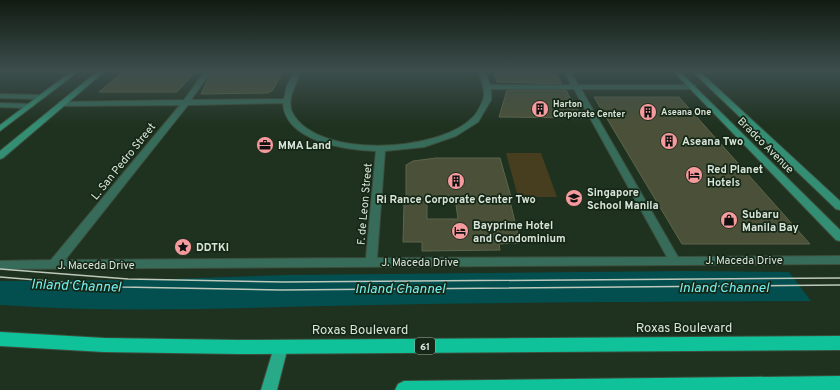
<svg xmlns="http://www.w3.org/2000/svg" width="840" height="390" font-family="Overpass,sans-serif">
	<rect width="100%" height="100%" fill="#1f311f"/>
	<path fill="#463e1e" d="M506,153H541L557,197H518Z"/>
	<path fill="#034f4f" d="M685,271L789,272L811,301C665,302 520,302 375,305C250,307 125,314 0,305V281L144,280L285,275Z"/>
	<path fill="#4b5138" stroke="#5f654c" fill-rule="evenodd" d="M124,71H196L177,92H99Z
		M212,71H283L273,90L268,93L201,94Z
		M494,71H555L562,84L497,82Z
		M507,90H566L570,98L574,101L582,118L499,117Z
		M594,97H679L810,244H682Z
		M436,158H500L511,197H509L520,243L499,244L500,250L422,251V242H403L404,204H406V165L413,161ZM427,197H455L458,219H427Z"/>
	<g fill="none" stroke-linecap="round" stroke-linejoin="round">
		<g stroke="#3d4e3d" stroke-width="2">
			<path id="street" d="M205,71H211L191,100L284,99L287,86L295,71H301C297,83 285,100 293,114C319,159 439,152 472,118C476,115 481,105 483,100C487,91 480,79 479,71H485L490,85H571L564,71H570L578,85H695V89H581L678,257L840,256V264L0,269V261L51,260L180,105L62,106H59V102L184,100ZM491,89H574L667,257L377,258L385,151L424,147L456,136L478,122L491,100ZM283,103C285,142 347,150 376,151L366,258L65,260L188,105Z
				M0,94L41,95L45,97L41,99L0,98Z
				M0,103L29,104L33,106L29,108L0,107Z"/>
		</g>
		<g stroke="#3d4e3d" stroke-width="2">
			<path id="secondary" d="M72,71H79L0,131V125Z
				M98,71H105L3,158L0,159V151Z
				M673,71H679L840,230V241L836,240Z
				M692,71H699L840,201V210L836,209Z"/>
		</g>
		<g stroke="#3d4e3d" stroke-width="2">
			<path id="primary" d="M281,341L286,343L288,347L277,390H261L274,347L276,343Z"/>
		</g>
		<g stroke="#3d4e3d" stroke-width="2">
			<path id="highway" d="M0,332L104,338L239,340L840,336V350L239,354L104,352L0,346Z
				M840,376V390H395L398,384L404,381Z"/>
		</g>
		<use href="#street" fill="#376b5a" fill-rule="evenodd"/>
		<use href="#secondary" fill="#338e74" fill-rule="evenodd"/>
		<use href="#primary" fill="#28a987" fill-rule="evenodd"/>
		<use href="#highway" fill="#0fc299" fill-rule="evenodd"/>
		<path stroke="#bdc9bc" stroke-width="1.5" d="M0,269L128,279L284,282L840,278
			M0,277L122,287L281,290L840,285"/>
	</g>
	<linearGradient id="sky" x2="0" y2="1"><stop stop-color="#111b11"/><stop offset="0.57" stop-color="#3c4e4d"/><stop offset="1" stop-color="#3c4e4d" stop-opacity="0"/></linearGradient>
	<rect width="840" height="125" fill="url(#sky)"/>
	<defs>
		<g id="building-disc" transform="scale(0.9)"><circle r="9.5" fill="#f59b9e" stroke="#152716"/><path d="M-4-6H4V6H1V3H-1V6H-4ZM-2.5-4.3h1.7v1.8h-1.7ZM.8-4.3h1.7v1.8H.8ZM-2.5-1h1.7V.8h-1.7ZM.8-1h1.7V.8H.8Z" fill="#111"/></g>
		<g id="office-disc" transform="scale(0.9)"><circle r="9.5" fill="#f59b9e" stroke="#152716"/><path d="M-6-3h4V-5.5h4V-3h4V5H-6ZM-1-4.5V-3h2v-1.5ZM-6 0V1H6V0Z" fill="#111"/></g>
		<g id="hotel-disc" transform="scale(0.9)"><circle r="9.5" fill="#f59b9e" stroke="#152716"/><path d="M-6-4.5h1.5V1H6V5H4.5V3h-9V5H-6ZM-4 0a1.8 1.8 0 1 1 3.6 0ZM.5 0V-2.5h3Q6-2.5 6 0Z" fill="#111"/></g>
		<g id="school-disc" transform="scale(0.9)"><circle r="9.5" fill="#f59b9e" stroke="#152716"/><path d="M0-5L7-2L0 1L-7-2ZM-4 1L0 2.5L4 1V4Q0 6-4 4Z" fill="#111"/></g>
		<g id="shop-disc" transform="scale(0.9)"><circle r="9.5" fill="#f59b9e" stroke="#152716"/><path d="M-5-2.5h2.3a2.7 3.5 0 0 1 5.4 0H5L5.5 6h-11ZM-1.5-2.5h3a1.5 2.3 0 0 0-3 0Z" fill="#111"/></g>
		<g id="sight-disc" transform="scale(0.9)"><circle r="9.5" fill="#f59b9e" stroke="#152716"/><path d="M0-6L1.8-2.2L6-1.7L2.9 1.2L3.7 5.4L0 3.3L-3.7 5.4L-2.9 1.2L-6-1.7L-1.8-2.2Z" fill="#111"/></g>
	</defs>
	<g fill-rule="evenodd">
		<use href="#building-disc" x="540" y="109"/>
		<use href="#building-disc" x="648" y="112"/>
		<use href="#building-disc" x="669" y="141"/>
		<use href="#office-disc" x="265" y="145"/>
		<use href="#hotel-disc" x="694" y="175"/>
		<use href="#building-disc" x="456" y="181"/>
		<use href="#school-disc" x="574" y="198"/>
		<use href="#shop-disc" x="729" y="220"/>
		<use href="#hotel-disc" x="460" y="231"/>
		<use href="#sight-disc" x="183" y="247"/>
	</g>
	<g text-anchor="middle" stroke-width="3.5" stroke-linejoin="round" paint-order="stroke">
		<g font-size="9" font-weight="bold" fill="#dae5d9" stroke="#152716" text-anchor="start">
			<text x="553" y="107">Harton<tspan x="553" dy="10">Corporate Center</tspan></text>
			<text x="661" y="115">Aseana One</text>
		</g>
		<rect fill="#152716" stroke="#9fac9e" stroke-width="1" x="415" y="338" width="20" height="16" rx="3"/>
		<g font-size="10" font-weight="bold" fill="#dae5d9">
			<text x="425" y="350">61</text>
		</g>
		<g font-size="11" font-weight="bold" fill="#dae5d9" stroke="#152716" text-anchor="start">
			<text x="682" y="145">Aseana Two</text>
			<text x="278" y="149">MMA Land</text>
			<text x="707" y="173">Red Planet<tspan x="707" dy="13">Hotels</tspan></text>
			<text x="587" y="196">Singapore<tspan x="587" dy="13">School Manila</tspan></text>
			<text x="456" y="203" text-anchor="middle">Ri Rance Corporate Center Two</text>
			<text x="742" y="218">Subaru<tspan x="742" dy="13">Manila Bay</tspan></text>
			<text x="473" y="229">Bayprime Hotel<tspan x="473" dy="13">and Condominium</tspan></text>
			<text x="196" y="251">DDTKI</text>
		</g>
		<g font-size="11" fill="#dae5d9" stroke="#152716">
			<text transform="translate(766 145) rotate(45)" y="4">Bradco Avenue</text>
			<text transform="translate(123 161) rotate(-51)" y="4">L. San Pedro Street</text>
			<text transform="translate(364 204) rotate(-85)" y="4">F. de Leon Street</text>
			<text x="744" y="264">J. Maceda Drive</text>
			<text x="420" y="266">J. Maceda Drive</text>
			<text x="96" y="269">J. Maceda Drive</text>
		</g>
		<g font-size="13" fill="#dae5d9" stroke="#152716">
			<text x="684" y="332">Roxas Boulevard</text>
			<text x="360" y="334">Roxas Boulevard</text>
		</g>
		<g font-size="14" font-style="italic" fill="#73f0f0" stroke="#152716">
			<text transform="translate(76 285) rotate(2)" y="5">Inland Channel</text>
			<text x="724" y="292">Inland Channel</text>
			<text x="400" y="293">Inland Channel</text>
		</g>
	</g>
</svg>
